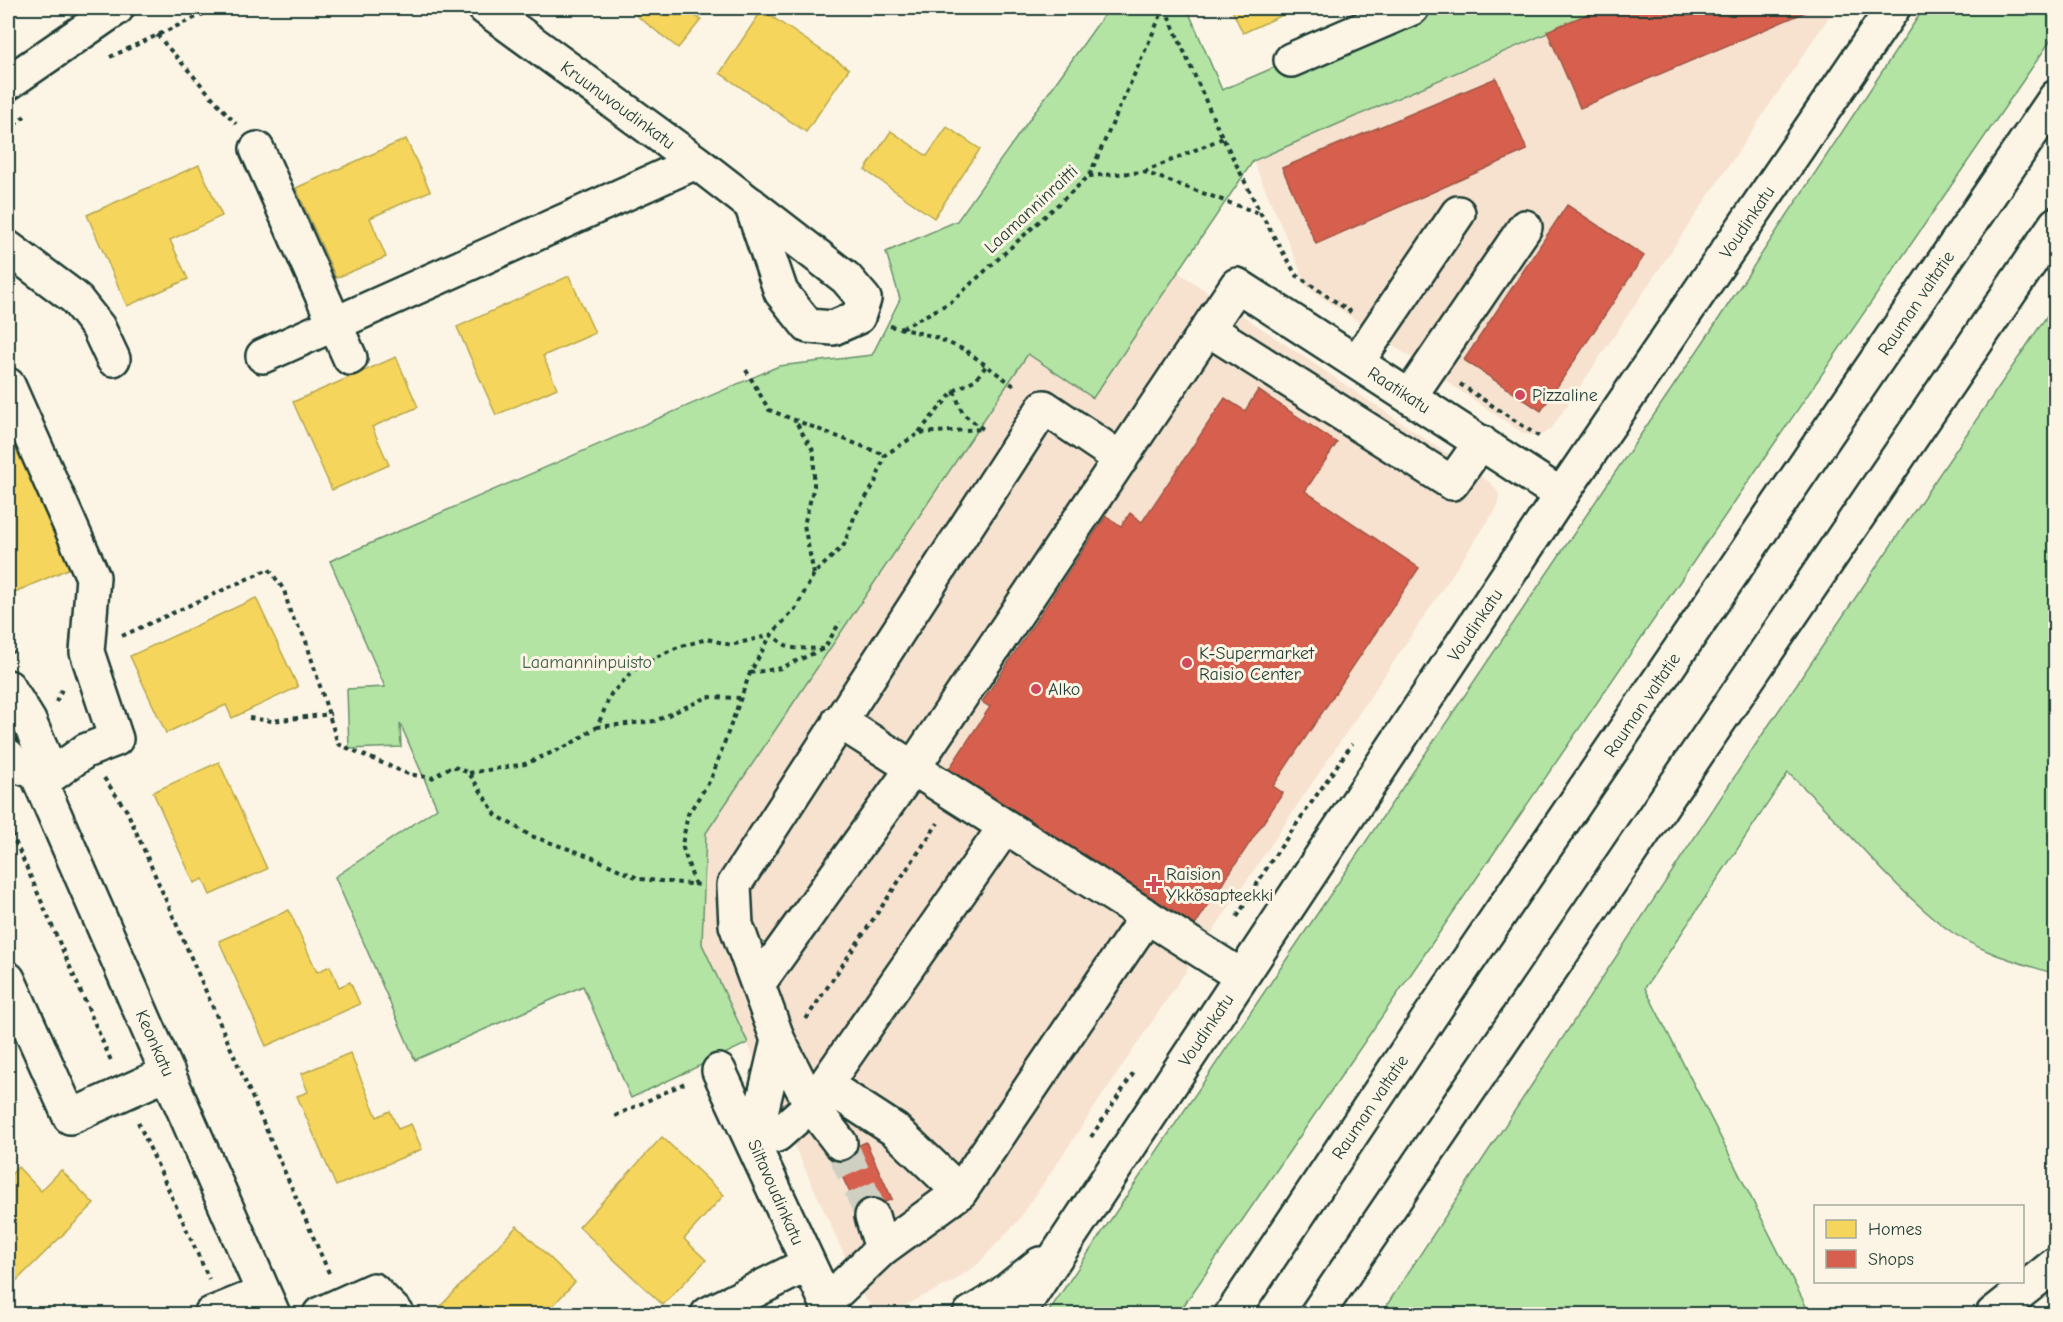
<svg xmlns="http://www.w3.org/2000/svg" width="2063" height="1322" font-family="'Comic Neue',sans-serif">
	<rect width="100%" height="100%" fill="#fcf5e5"/>
	<filter id="ink" filterUnits="userSpaceOnUse"><feTurbulence type="fractalNoise" baseFrequency=".0167" numOctaves="2"/><feDisplacementMap in="SourceGraphic" scale="12" xChannelSelector="R" yChannelSelector="G"/><feConvolveMatrix kernelMatrix="1 2 1 2 8 2 1 2 1" color-interpolation-filters="sRGB"/></filter>
	<g filter="url(#ink)">
		<path fill="#f7e2d0" d="M1605,8H1835L1552,428L1540,436L1524,434L1308,288L1253,161Z
			M1178,272L1491,483L1499,494L1497,508L1019,1220L978,1264L954,1281L896,1310H876L864,1298L702,944L705,833L1028,354L1094,397Z"/>
		<path fill="#b3e4a4" stroke="#69906c" stroke-width="1.5" d="M1109,8H1187L1222,90L1412,8H1605L1253,161L1093,398L1028,354L706,833L702,944L748,1043L631,1098L583,986L415,1060L335,877L437,808L400,723L401,747L349,749L347,689L385,687L330,561L779,366L872,355L900,299L886,252L957,221Z
			M1924,8H2055V34L1178,1314H1047L1712,329Z
			M2055,304V974C2018,962 1978,952 1946,928C1887,883 1843,822 1788,773L1645,988L1810,1314H1381L1758,741Z"/>
		<path fill="#f6d55c" stroke="#b6a750" stroke-width="1.5" d="M627,8H685L701,20L678,48Z
			M1231,8H1298L1243,33Z
			M762,10L849,69L806,132L720,73Z
			M947,127L980,149L934,218L865,170L891,131L927,156Z
			M406,139L430,191L370,218L386,257L336,278L296,188Z
			M199,165L222,216L170,240L188,279L127,306L87,215Z
			M569,276L595,333L543,356L557,388L496,415L457,327Z
			M396,357L418,407L372,427L389,465L332,490L293,402Z
			M8,424L70,568L8,595Z
			M256,598L298,687L232,718L226,705L166,733L130,656Z
			M219,762L267,869L210,895L203,879L194,883L153,792Z
			M289,910L317,972L330,966L339,987L350,982L360,1004L266,1046L219,941Z
			M350,1053L377,1117L390,1111L398,1129L411,1124L422,1149L336,1186L297,1096L308,1092L301,1074Z
			M662,1137L724,1195L684,1239L706,1260L663,1305L579,1227Z
			M18,1167L41,1191L61,1170L94,1204L8,1289V1178Z
			M517,1226L575,1282L545,1314H433Z"/>
		<path fill="#d6604d" stroke="#9f5646" stroke-width="1.5" d="M1602,8H1815L1580,108L1547,31Z
			M1496,78L1527,150L1316,244L1282,168Z
			M1567,205L1644,256L1541,411L1464,360Z
			M1258,390L1337,443L1305,491L1419,568L1273,786L1283,793L1189,934L947,772L990,707L982,702L1106,516L1121,526L1130,513L1142,522L1225,398L1245,411Z
			M866,1142L892,1199L860,1214L833,1157Z"/>
		<g fill="none" stroke-linecap="round" stroke-linejoin="round">
			<path stroke="#d0d0c2" stroke-width="33" stroke-dasharray="33 16" stroke-linecap="butt" d="M840,1143L872,1216"/>
			<g stroke="#1f3d34" stroke-width="38">
				<path id="minor" d="M485,8L696,162L846,278L864,299L858,317L833,328L808,326L781,292L751,204
					M1291,60L1412,8
					M8,83L117,8
					M257,149L350,358
					M8,248L75,298L98,327L113,359
					M1208,329L1452,483L1481,442
					M263,356L696,162
					M1357,362L1458,213
					M8,385L93,577L87,652L116,739L85,751L41,783
					M1410,396L1525,227
					M8,687L29,721L44,756L36,772
					M839,721L1241,976
					M8,756L12,764L36,772L273,1314
					M8,979L70,1117L168,1073
					M758,984L913,768L1237,285L1561,495
					M719,1071L832,1314
					M826,1085L895,1130L960,1192
					M754,1142L777,1135L811,1105L1005,827
					M754,1142L778,1040
					M840,1143L811,1105L778,1040L736,925L734,885L1044,407L1121,459
					M872,1216L882,1249
					M826,1302L882,1249L960,1192L1147,916
					M211,1314L263,1293
					M320,1314L373,1290L397,1314
					M708,1314L808,1264
					M1993,1314L2056,1264"/>
			</g>
			<g stroke="#1f3d34" stroke-width="38">
				<path id="major" d="M970,1314L1000,1296L1040,1264
					M1018,1314L1561,495L1893,8"/>
			</g>
			<g stroke="#1f3d34" stroke-width="38">
				<path id="highway" d="M1232,1314L1429,1018L2056,97
					M1317,1314L2056,224"/>
			</g>
			<path stroke="#1f3d34" stroke-width="4" stroke-dasharray="4.5 4.5" stroke-linecap="butt" d="M1165,8L1215,122L1261,214L1296,275L1351,312
				M157,35L236,124
				M110,57L216,8
				M8,131L28,113
				M1144,172L1223,138
				M1089,176L1144,172L1261,214
				M890,326L932,336L965,350L1017,388
				M902,328L951,302L1089,176L1164,8
				M746,370L769,410L885,455
				M1460,384L1541,438
				M954,391L963,414L983,429
				M797,424L814,452V486L804,525L814,574
				M919,432L954,391L976,379L986,366
				M122,636L269,569L284,590L291,615L305,638L338,744L408,774L432,778L452,766L469,773L496,815L531,836L589,856L640,879L701,885
				M8,644L14,653
				M750,673L781,668L823,649
				M56,702L63,687
				M249,718L272,721L331,714
				M597,727L655,721L708,697L740,698
				M469,773L525,764L569,745L597,727L611,694L639,665L678,647L707,639L731,645L771,635L796,608L814,574L844,545L855,515L875,483L885,455L919,433L983,429
				M104,778L127,811L329,1273
				M8,825L112,1063
				M695,885L682,845L688,814L711,779L750,673L771,635L790,648L824,649L840,622
				M1237,917L1271,861L1352,744
				M806,1019L938,823
				M615,1116L687,1082
				M138,1122L209,1279
				M1091,1137L1135,1071
				M921,1314L937,1307"/>
			<use href="#minor" stroke="#fcf5e5" stroke-width="33"/>
			<use href="#major" stroke="#fcf5e5" stroke-width="33"/>
			<use href="#highway" stroke="#fcf5e5" stroke-width="33"/>
		</g>
	</g>
	<g fill="#d1495b" stroke="#fcf5e5" stroke-width="2">
		<circle cx="1520" cy="395" r="6"/>
		<circle cx="1187" cy="663" r="6"/>
		<circle cx="1036" cy="689" r="6"/>
		<path d="M1151 875h6v6h6v6h-6v6h-6v-6h-6v-6h6z"/>
	</g>
	<g text-anchor="middle" stroke-width="6" stroke-linejoin="round" paint-order="stroke">
		<g font-size="18" fill="#1f3d34" stroke="#fcf5e5">
			<text transform="translate(618 105) rotate(36)" y="6">Kruunuvoudinkatu</text>
			<text transform="translate(1031 209) rotate(-43)" y="6">Laamanninraitti</text>
			<text transform="translate(1747 222) rotate(-56)" y="6">Voudinkatu</text>
			<text transform="translate(1916 303) rotate(-56)" y="6">Rauman valtatie</text>
			<text transform="translate(1399 390) rotate(33)" y="6">Raatikatu</text>
			<text transform="translate(1475 625) rotate(-56)" y="6">Voudinkatu</text>
			<text transform="translate(1642 705) rotate(-56)" y="6">Rauman valtatie</text>
			<text transform="translate(1206 1030) rotate(-56)" y="6">Voudinkatu</text>
			<text transform="translate(155 1043) rotate(66)" y="6">Keonkatu</text>
			<text transform="translate(1370 1107) rotate(-56)" y="6">Rauman valtatie</text>
			<text transform="translate(776 1192) rotate(66)" y="6">Siltavoudinkatu</text>
		</g>
		<g font-size="18" fill="#1f3d34" stroke="#fcf5e5" text-anchor="start">
			<text x="1532" y="401">Pizzaline</text>
			<text x="1199" y="659">K-Supermarket<tspan x="1199" dy="21">Raisio Center</tspan></text>
			<text x="1048" y="695">Alko</text>
			<text x="1166" y="880">Raision<tspan x="1166" dy="21">Ykkösapteekki</tspan></text>
		</g>
		<g font-size="18" fill="#3d5e4a" stroke="#fcf5e5">
			<text x="587" y="668">Laamanninpuisto</text>
		</g>
	</g>
	<rect width="2063" height="1322" fill="none" stroke="#fcf5e5" stroke-width="30"/>
	<rect x="15" y="15" width="2033" height="1292" fill="none" stroke="#1f3d34" stroke-width="2" filter="url(#ink)"/>
	<rect x="1814" y="1205" width="210" height="78" fill="#fcf5e5" stroke="#a4ab9e" stroke-width="1.5"/>
	<rect x="1826" y="1220" width="30" height="18" fill="#f6d55c" stroke="#a4ab9e" stroke-width="1.5"/>
	<text x="1868" y="1235" font-size="18" fill="#1f3d34">Homes</text>
	<rect x="1826" y="1250" width="30" height="18" fill="#d6604d" stroke="#a4ab9e" stroke-width="1.5"/>
	<text x="1868" y="1265" font-size="18" fill="#1f3d34">Shops</text>
</svg>
